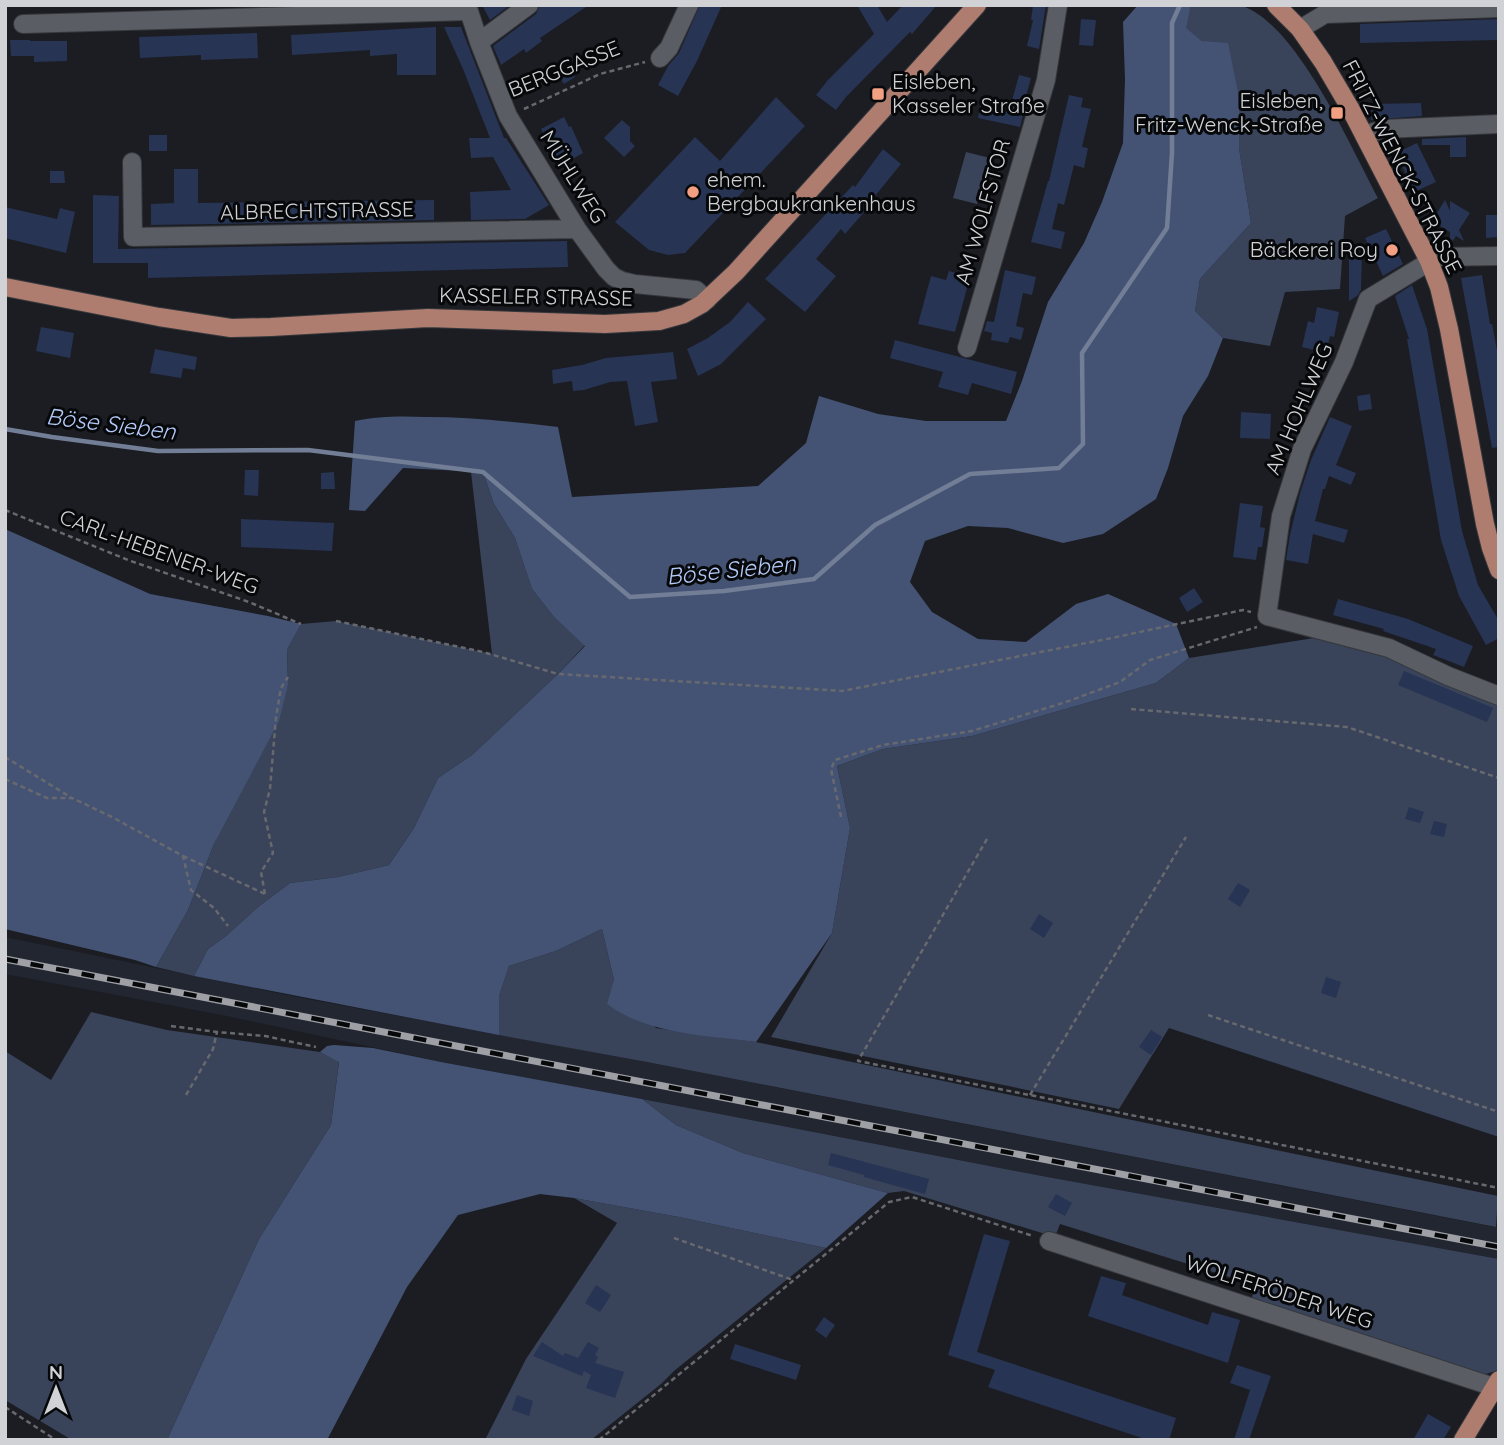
<svg xmlns="http://www.w3.org/2000/svg" width="1504" height="1445" font-family="Quicksand,sans-serif">
	<rect width="100%" height="100%" fill="#1b1d23"/>
	<path fill="#212631" d="M5,937L302,998L647,1062L1499,1228V1259L1042,1176L642,1099L441,1062L227,1016L5,974Z"/>
	<path fill="#394359" d="M1191,5C1204,5 1234,2 1245,7C1298,28 1351,147 1378,198L1345,216L1340,289L1285,292L1270,346L1223,338L1195,311L1200,279L1251,223L1239,148V97L1202,41L1185,28Z
		M966,152L990,158L977,204L953,198Z
		M471,472H483L494,504L515,538L532,589L554,617L585,645L558,674L472,755L438,778L414,828L389,865L338,877L290,883L258,907L226,936L208,949L194,976L156,967L188,910L214,844L288,685L287,650L301,624L336,621L492,654Z
		M1314,638L1391,656L1499,704V1137L1169,1028L1119,1109L771,1037L832,933L850,828L837,766L883,749L972,736L1156,683L1189,658Z
		M602,929L614,980L656,1028L756,1042L1498,1196L1496,1227L647,1062L499,1035V996L509,966L556,951Z
		M91,1012L167,1030L320,1052L339,1061L331,1125L259,1239L167,1440H72L5,1400V1051L51,1080Z
		M642,1099L1042,1176L1499,1259V1370L1479,1376L1251,1302L1255,1285L1060,1224L1055,1237L904,1191L888,1193L743,1153L676,1125Z
		M574,1198L679,1217L826,1248L674,1371L661,1384L591,1440H485L526,1359L617,1223Z"/>
	<path fill="#445374" d="M1138,5H1191L1186,28L1202,41L1228,43L1239,97V148L1251,223L1200,279L1195,311L1223,338L1208,376L1183,416L1168,468L1156,499L1103,534L1063,543L1008,528L968,526L925,541L910,582L932,612L978,639L1026,642L1076,604L1108,594L1176,624L1189,658L1156,683L972,736L883,749L837,766L850,828L832,933L756,1042C706,1035 649,1035 607,1004L614,980L602,929L556,951L509,966L499,996V1035L194,976L208,949L226,936L258,907L290,883L338,877L389,865L414,828L438,778L472,755L558,674L585,646L554,617L532,589L515,538L494,504L483,472L403,468L365,511L349,510L355,421C380,416 401,416 426,417C470,417 514,422 558,427L572,497L758,486L806,443L819,396L878,414L926,421H1006L1022,381L1048,302L1084,243L1102,202L1123,143L1125,79L1123,22Z
		M5,529L150,594L268,616L301,624L287,650L288,685L279,721L214,844L188,910L156,967L135,960L5,929Z
		M334,1045L373,1048L441,1062L642,1099L676,1125L743,1153L888,1193L826,1248L679,1217L574,1198L540,1194L458,1215L407,1287L327,1440H167L259,1239L331,1125L339,1062L320,1052L327,1046Z"/>
	<g fill="none" stroke-linecap="round" stroke-linejoin="round">
		<path stroke="#727d96" stroke-width="4.5" d="M5,429L52,437L158,451L308,450L483,472L630,597L724,591L814,579L875,525L970,474L1059,468L1083,444L1082,353L1167,228L1172,153V23L1180,5"/>
	</g>
	<path fill="#273453" d="M482,5H510L490,20Z
		M540,5H589L540,38L542,41L526,53L524,49L501,65L493,46L536,14Z
		M700,5H722L697,61L678,96L658,85L668,66L679,53Z
		M857,5H877L887,22L903,5H937L912,34L910,32L846,97L836,110L816,95L828,80L874,34Z
		M1033,5H1046L1039,49L1027,46L1033,20H1031Z
		M1081,19L1096,20L1093,46L1079,45Z
		M1499,19V40L1360,43V24Z
		M436,27V75H397V54L370,56V50L292,55L291,35Z
		M444,27H461L504,138H506L549,205L525,219L471,220L470,192L511,190L493,157L471,158L469,138H490L463,69Z
		M257,33L258,58L201,60V55L140,58L139,37Z
		M10,40H30V41H67V61L34,62V56H11Z
		M566,62L575,77L564,84L555,70Z
		M1019,75L1031,78L1022,111H1024L1020,127L978,118L981,102L1010,108Z
		M1069,95L1083,98L1081,107L1091,109L1082,147L1088,148L1084,168L1074,165L1064,205L1058,203L1052,229L1065,232L1061,249L1031,242L1048,181H1049Z
		M776,97L805,126L685,253L668,255L649,250L615,222L695,137L720,161Z
		M1421,103L1422,116L1371,120V104Z
		M564,117L569,127L571,126L583,153L560,166L541,129Z
		M622,120L630,127V141L635,146L624,157L604,138Z
		M149,135H167V151H149Z
		M1466,137V157H1450V145H1422V139Z
		M1417,143L1436,182L1414,192L1396,153Z
		M883,149L901,164L871,201L873,202L845,234L841,229L816,259L836,276L805,312L765,279L853,185L855,187Z
		M174,169H198V203L434,200V220L151,225V204L174,203Z
		M50,171H64L65,183H50Z
		M93,195L119,196L118,249L567,241L568,267L148,278V263H93Z
		M1445,200L1450,211V201L1470,213L1459,230L1464,241L1456,236L1450,245V232L1432,221Z
		M5,207L57,219L60,208L75,212L66,253L5,238Z
		M1486,215H1499V237L1486,238Z
		M1386,229L1403,264L1383,276L1365,238Z
		M1349,254H1362L1361,290L1357,296L1349,301Z
		M1005,270L1036,277L1032,295L1023,293L1016,326L1024,328L1021,340L1010,337L1008,343L991,340L992,333L984,331L987,321L994,322Z
		M949,271L970,277L955,332L918,324L931,276L946,280Z
		M1482,275L1490,324H1492L1499,361V447L1492,448L1461,278Z
		M1412,285L1427,329L1462,531L1478,585L1499,621V638L1486,645L1459,596L1441,540L1407,339H1409L1395,296Z
		M748,302L766,319L721,364L698,376L687,349L708,338L730,322Z
		M1317,307L1339,312L1334,337L1330,336L1326,353L1302,347L1308,321L1314,323Z
		M41,327L74,333L70,358L36,351Z
		M895,340L1017,372L1011,394L972,383L968,395L938,387L943,372L890,358Z
		M155,349L197,357L195,370L183,368L181,378L150,373Z
		M673,352L677,379L651,382L658,422L635,426L627,381L610,382L584,390L573,391L572,381L553,384L552,370L582,365L606,358Z
		M1370,394L1372,409L1359,411L1357,396Z
		M1241,412L1271,414L1270,439L1240,438Z
		M1330,417L1352,426L1336,465L1356,473L1351,485L1329,476L1325,489H1323L1315,521L1348,530L1344,543L1313,534L1308,564L1286,560L1290,535L1300,493L1311,460Z
		M245,470H259L258,496L244,495Z
		M334,472L335,489H321V473Z
		M1240,503L1263,506L1260,527L1265,528L1262,547H1258L1256,560L1233,557Z
		M241,519L334,523L332,551L241,547Z
		M1194,588L1203,602L1187,612L1179,598Z
		M1338,599L1408,619L1473,646L1464,667L1433,655L1436,649L1383,631L1384,629L1333,615Z
		M1404,671L1493,708L1487,722L1398,685Z
		M1409,807L1424,812L1420,823L1405,819Z
		M1434,821L1447,824L1444,837L1430,834Z
		M1238,883L1250,890L1240,907L1228,899Z
		M1039,914L1053,923L1044,938L1030,929Z
		M1326,977L1341,982L1336,998L1321,993Z
		M1151,1030L1162,1037L1151,1055L1139,1047Z
		M831,1153L929,1179L925,1194L864,1177V1175L828,1165Z
		M1056,1194L1072,1203L1065,1216L1048,1207Z
		M984,1234L1010,1241L977,1352L1176,1418L1169,1440H1148L988,1387L995,1370L948,1355Z
		M1101,1276L1126,1283L1122,1295L1208,1325L1212,1312L1240,1320L1228,1363L1088,1316Z
		M596,1285L611,1295L600,1312L585,1303Z
		M824,1317L835,1325L826,1338L815,1330Z
		M542,1342L563,1356L565,1353L578,1358L588,1342L599,1348L595,1355L598,1357L595,1363L624,1372L615,1398L586,1388L591,1375L584,1371L582,1376L533,1356Z
		M735,1344L801,1365L796,1380L730,1359Z
		M1237,1365L1271,1376L1249,1440H1234L1250,1390L1230,1383Z
		M517,1395L533,1401L529,1416L512,1410Z
		M1428,1414L1451,1427L1443,1440H1413Z"/>
	<g fill="none" stroke-linecap="round" stroke-linejoin="round">
		<g stroke="#36383c" stroke-width="20">
			<path id="minor" d="M467,5L479,42L508,116L577,229L606,269L614,277L622,281L635,284L696,290L707,300
				M23,24L468,11
				M1300,29L1325,14L1499,8
				M479,42L529,5
				M660,58L669,48L689,5
				M1364,135L1383,129L1499,124
				M132,162L133,237L577,229
				M1499,256L1437,257L1368,299L1344,362L1302,449L1281,516L1267,616L1389,648L1448,676L1499,696
				M967,348L1046,80L1058,5
				M1049,1241L1494,1387"/>
		</g>
		<g stroke="#36383c" stroke-width="20">
			<path id="major" d="M1276,5L1300,29L1323,62L1350,108L1429,261L1439,287L1449,329L1485,524L1491,548L1499,570
				M5,287L159,317L231,328L271,327L428,318L605,324L659,321L684,314L702,304L736,272L977,5
				M1463,1440L1499,1380"/>
		</g>
		<path stroke="#67696f" stroke-width="2.5" stroke-dasharray="5 3.5" stroke-linecap="butt" d="M524,109L600,74L645,62
			M5,510L128,560L249,602L301,624
			M336,621L483,652L558,674L842,691L1107,639L1243,610L1251,612
			M1131,709L1347,727L1499,778
			M5,757L72,798
			M5,779L47,798H72L112,817L183,856L191,890L214,908L228,926
			M841,817L831,769L835,760L883,745L972,731L1066,702L1120,682L1150,660L1257,627
			M987,839L858,1061L1499,1188
			M183,856L265,894
			M265,894L261,872L273,853L264,812L270,789L276,717L281,688L288,677
			M1208,1015L1499,1112
			M171,1026L217,1032L265,1036L316,1047
			M186,1095L213,1049L217,1032
			M1030,1095L1186,837
			M674,1238L793,1280
			M5,1407L56,1440
			M599,1440L889,1202L912,1197L1033,1236"/>
		<use href="#minor" stroke="#5a5d64" stroke-width="18"/>
		<use href="#major" stroke="#ae7d6f" stroke-width="18"/>
		<g stroke="#9ea0a5" stroke-width="7">
			<path id="rail" d="M5,959L1499,1247"/>
		</g>
		<use href="#rail" stroke="#07080a" stroke-width="4.5" stroke-dasharray="13" stroke-linecap="butt"/>
	</g>
	<g fill="#f3a082" stroke="#07080a" stroke-width="2.5">
		<rect x="871" y="87" width="14" height="14" rx="3.5"/>
		<rect x="1330" y="106" width="14" height="14" rx="3.5"/>
		<circle cx="693" cy="192" r="7"/>
		<circle cx="1392" cy="250" r="7"/>
	</g>
	<g text-anchor="middle" stroke-width="6" stroke-linejoin="round" paint-order="stroke">
		<g font-size="21" fill="#d0d2d6" stroke="#07080a">
			<text transform="translate(564 69) rotate(-22)" y="7">BERGGASSE</text>
			<text transform="translate(1402 167) rotate(63)" y="7">FRITZ-WENCK-STRASSE</text>
			<text transform="translate(573 177) rotate(58)" y="7">MÜHLWEG</text>
			<text transform="translate(317 211) rotate(-1)" y="7">ALBRECHTSTRASSE</text>
			<text transform="translate(983 212) rotate(-74)" y="7">AM WOLFSTOR</text>
			<text transform="translate(536 297) rotate(1)" y="7">KASSELER STRASSE</text>
			<text transform="translate(1299 409) rotate(-67)" y="7">AM HOHLWEG</text>
			<text transform="translate(159 552) rotate(20)" y="7">CARL-HEBENER-WEG</text>
			<text transform="translate(1279 1292) rotate(18)" y="7">WOLFERÖDER WEG</text>
		</g>
		<g font-size="21" fill="#d0d2d6" stroke="#07080a" text-anchor="start">
			<text x="892" y="89">Eisleben,<tspan x="892" dy="24">Kasseler Straße</tspan></text>
			<text x="1323" y="108" text-anchor="end">Eisleben,<tspan x="1323" dy="24">Fritz-Wenck-Straße</tspan></text>
			<text x="707" y="187">ehem.<tspan x="707" dy="24">Bergbaukrankenhaus</tspan></text>
			<text x="1378" y="257" text-anchor="end">Bäckerei Roy</text>
		</g>
		<g font-size="23" font-style="italic" fill="#b3c9f8" stroke="#07080a">
			<text transform="translate(111 424) rotate(7)" y="8">Böse Sieben</text>
			<text transform="translate(731 570) rotate(-6)" y="8">Böse Sieben</text>
		</g>
	</g>
	<rect width="1504" height="1445" fill="none" stroke="#d0d2d6" stroke-width="14"/>
	<g transform="translate(56 1389)" stroke="#07080a" stroke-width="5" paint-order="stroke">
	<path d="M0-5L12 26L0 18L-12 26Z" fill="#d0d2d6"/>
	<text y="-10" font-size="19" font-weight="bold" text-anchor="middle" fill="#d0d2d6">N</text>
	</g>
</svg>
